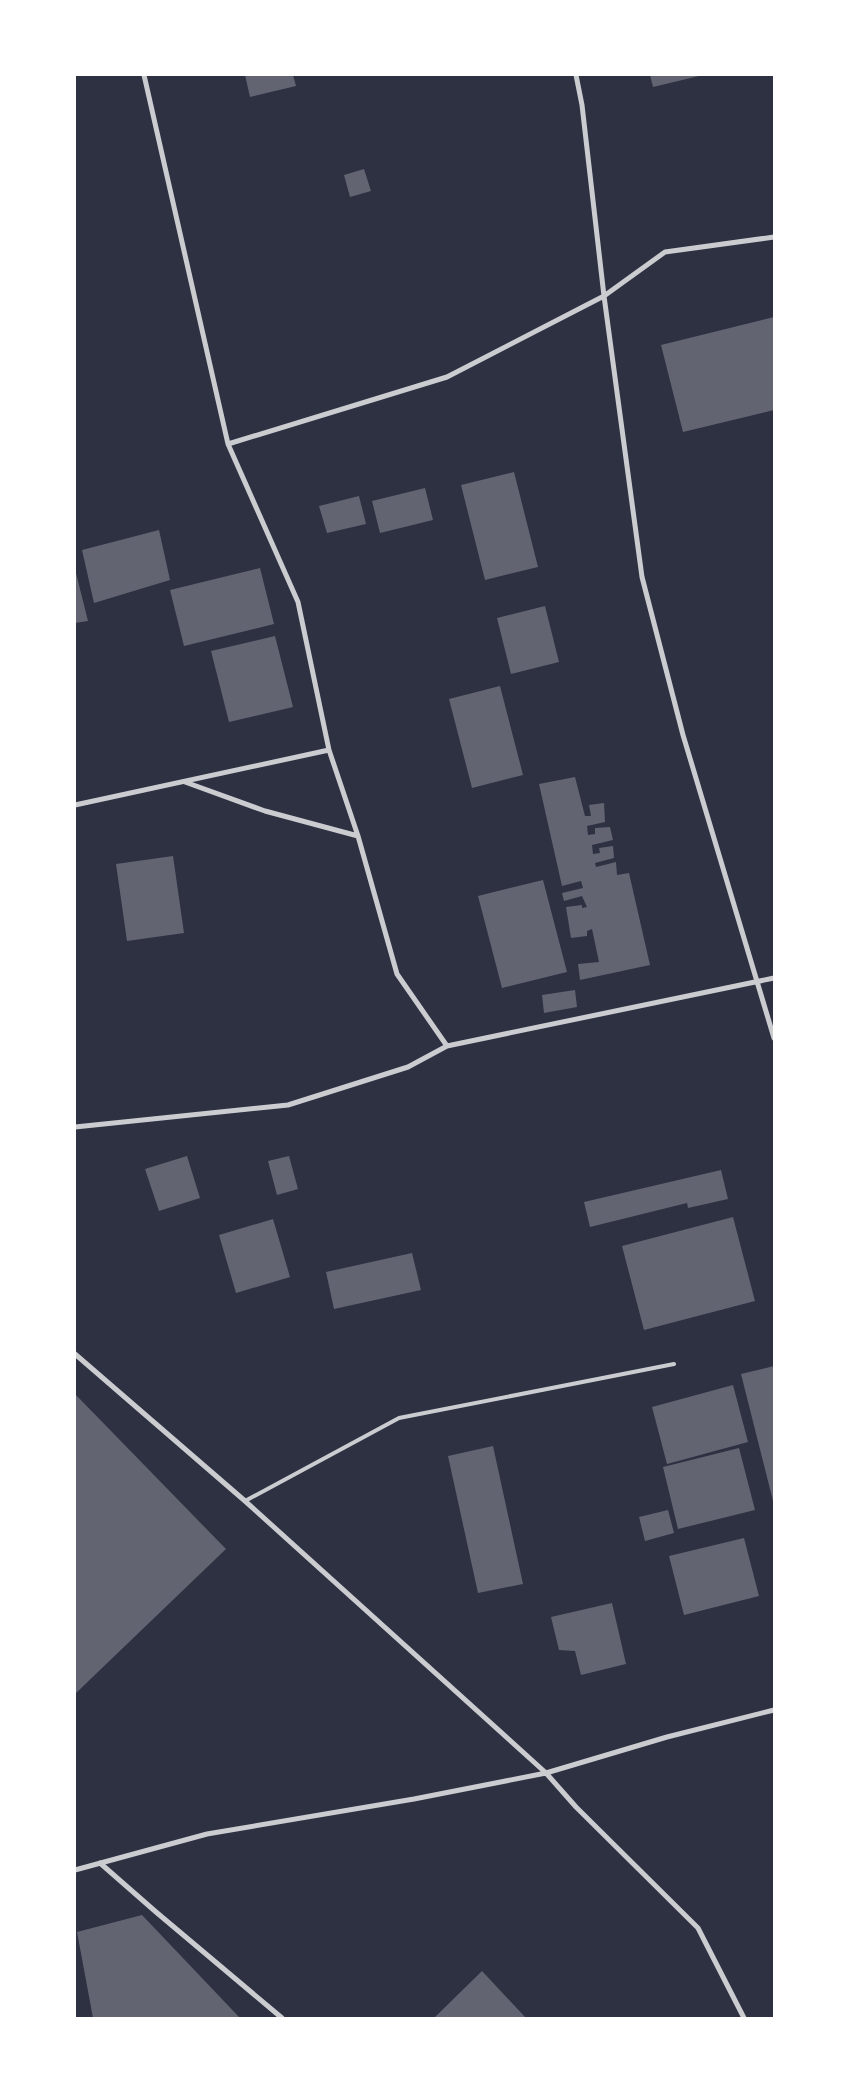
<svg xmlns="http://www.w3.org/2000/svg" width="849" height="2093" font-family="'Open Sans',sans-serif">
	<rect width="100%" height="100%" fill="#2d3142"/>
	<path fill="#626471" d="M245,75H293L296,86L250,97Z
		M650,75H699V76L653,87Z
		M364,169L371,191L350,197L344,175Z
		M774,317V410L683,432L661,345Z
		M514,472L538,567L485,580L461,485Z
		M425,488L433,520L380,533L372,501Z
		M359,496L366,524L327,533L319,506Z
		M159,530L170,580L94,603L82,550Z
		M260,568L274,624L184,646L170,590Z
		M75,569L88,621L75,623Z
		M545,606L559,662L511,674L497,618Z
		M275,636L293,707L229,722L211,651Z
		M500,686L523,775L472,788L449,699Z
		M575,777L585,816H591L589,805L604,803L605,822L587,826L588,835L595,834V828L610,827L613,840L592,845L593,854L600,853L599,848L613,846L614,858L595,863L596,867L616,862L617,875L629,873L650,965L580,980L578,964L599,962L592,929L587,931V936L571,938L566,907L582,905V908L587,907L582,896L564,901L562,893L583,888L581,881L562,886L539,784Z
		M173,856L184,933L127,941L116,864Z
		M543,880L567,972L502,988L478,896Z
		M575,990L577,1007L544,1013L542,995Z
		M187,1156L200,1198L159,1211L145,1169Z
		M289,1156L298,1189L277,1195L268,1161Z
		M721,1170L728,1199L688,1208L687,1203L590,1227L584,1202Z
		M733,1217L755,1301L644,1330L622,1246Z
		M273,1219L290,1277L236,1293L219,1235Z
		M412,1253L421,1290L334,1309L326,1272Z
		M774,1366V1501H773L741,1374Z
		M733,1385L748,1442L667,1464L652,1407Z
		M75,1394L226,1549L75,1694Z
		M493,1446L523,1584L478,1593L448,1456Z
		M739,1448L755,1510L678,1529L663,1467Z
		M668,1510L674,1533L645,1541L639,1517Z
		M744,1538L759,1596L684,1615L669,1556Z
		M612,1603L626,1664L581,1675L575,1651L559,1650L551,1617Z
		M142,1915L240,2018H93L77,1932Z
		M482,1971L526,2018H434Z"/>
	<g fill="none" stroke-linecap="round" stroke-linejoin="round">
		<path stroke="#caccd0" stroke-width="4" d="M245,1501L399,1418L674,1364"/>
		<path stroke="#caccd0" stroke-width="5" d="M144,75L228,444L298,602L329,750
			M576,75L582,105L604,296L642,577L683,735L774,1038
			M228,444L447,377L604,296L665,252L774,237
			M185,782L265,811L358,836
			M75,805L329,750L358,836L397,974L447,1046
			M75,1127L288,1105L408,1067L447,1046L774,978
			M75,1354L245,1501L546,1773L576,1807L698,1928L744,2018
			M100,1863L156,1912L282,2018
			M75,1870L207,1834L414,1799L546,1773L667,1737L774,1710"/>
	</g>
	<rect width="849" height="2093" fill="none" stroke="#ffffff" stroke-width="152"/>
</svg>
